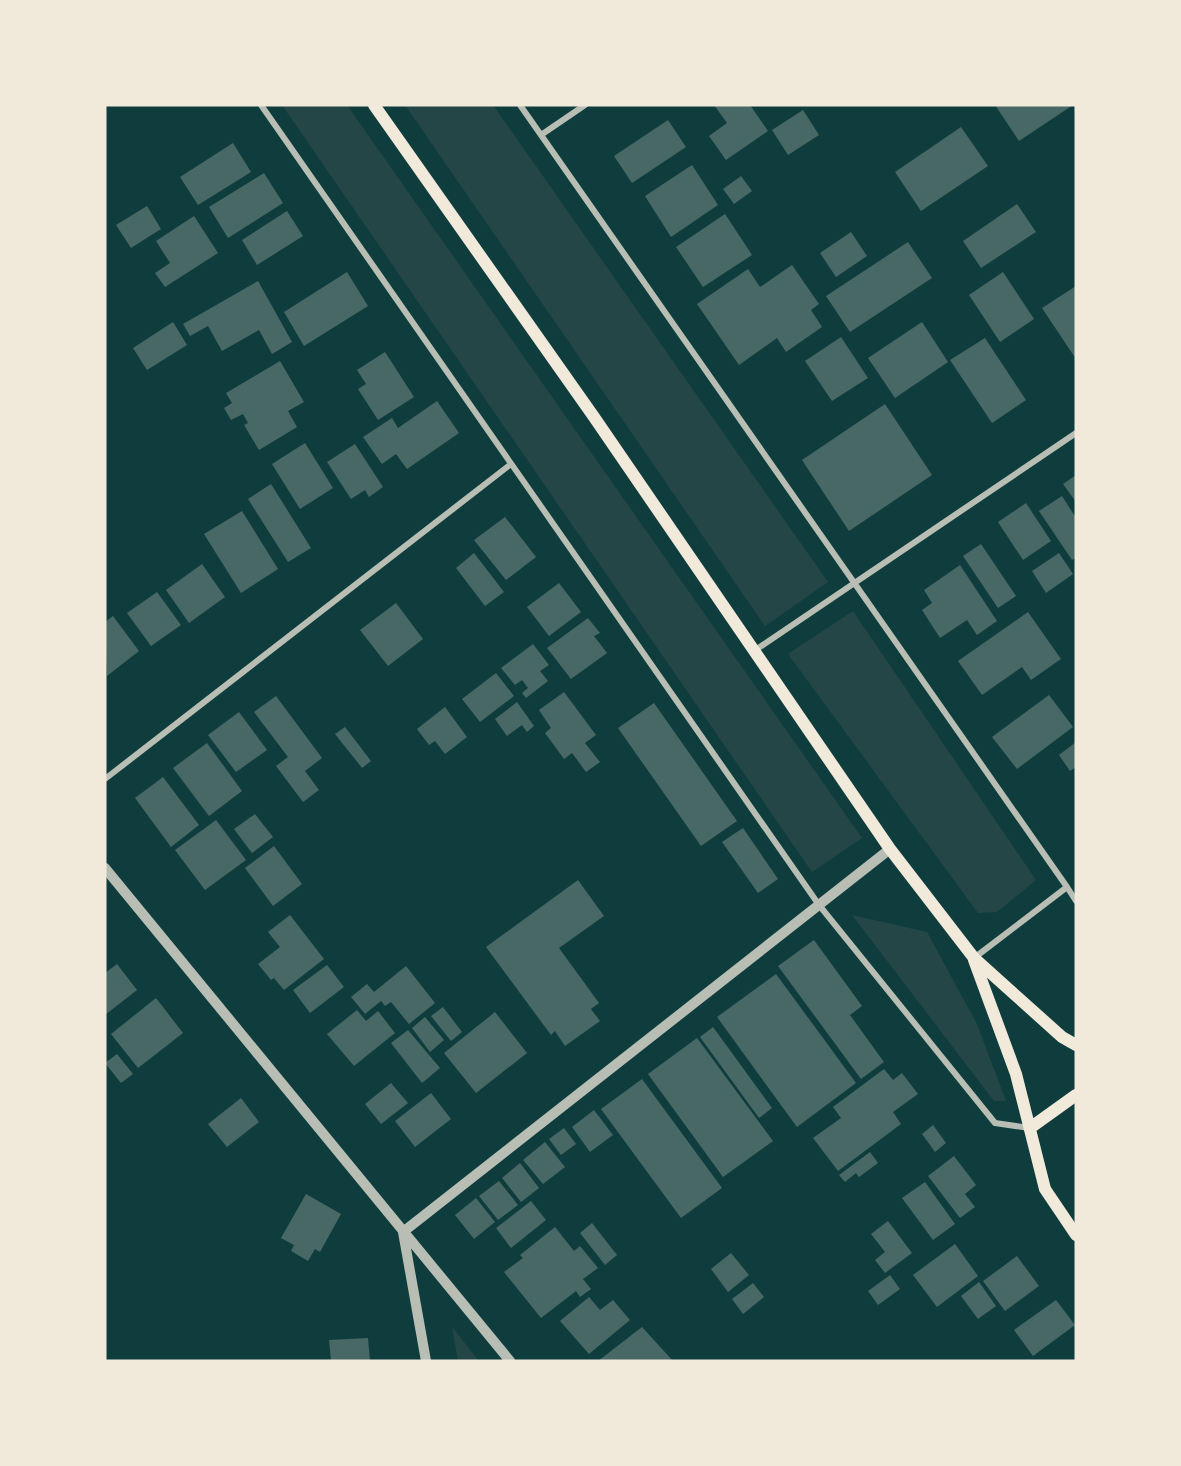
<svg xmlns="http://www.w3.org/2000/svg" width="1181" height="1466" font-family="Helvetica,sans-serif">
	<rect width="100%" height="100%" fill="#0f3d3e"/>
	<path fill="#244646" d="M282,105H347L862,838L812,872Z
		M405,105H493L828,582L765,626Z
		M853,611L1036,880L997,912L978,913L788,654Z
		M852,915L927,932L977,1024L1006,1101H994Z
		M452,1327L479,1361H458Z"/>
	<path fill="#486865" d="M714,105H750L768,131L726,160L709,136L727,123Z
		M995,105H1073L1019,141Z
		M803,110L819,135L788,155L772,130Z
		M668,120L686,147L632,183L614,156Z
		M961,127L988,166L921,211L895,172Z
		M233,143L251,172L198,205L180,177Z
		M692,165L718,205L671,237L645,196Z
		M264,173L283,203L228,238L209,207Z
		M741,176L752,191L734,204L723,189Z
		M1017,204L1036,232L981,268L963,241Z
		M147,206L161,229L131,248L116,225Z
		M287,211L303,236L257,265L242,240Z
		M725,214L752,255L703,287L676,247Z
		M194,216L218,253L165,287L155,273L170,263L156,241Z
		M851,232L867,256L836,277L820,253Z
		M908,242L932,278L850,332L826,296Z
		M792,265L819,304L811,310L822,327L786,352L777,338L739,365L697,304L748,269L760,287Z
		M347,272L368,306L304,346L284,312Z
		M1003,272L1034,319L1000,342L969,295Z
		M258,281L292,342L272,354L259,330L222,351L208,326L190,336L183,324Z
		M1076,286V359L1042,308Z
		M173,322L187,345L147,370L133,348Z
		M922,322L948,362L895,398L868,358Z
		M841,337L868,378L832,401L805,361Z
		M985,338L1026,400L992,423L950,360Z
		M385,352L414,397L378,420L358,389L366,384L357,370Z
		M280,361L304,402L288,411L297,427L259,450L244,425L248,423L243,414L231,420L224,408L232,403L226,393Z
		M437,401L459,433L407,469L396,454L382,464L363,437L392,418L398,428Z
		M885,404L932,475L849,531L802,460Z
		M305,443L333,488L300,509L272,464Z
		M355,444L383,487L369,497L365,490L351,499L327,462Z
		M1076,475V502L1063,484Z
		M271,484L311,548L288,562L248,499Z
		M1062,496L1076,518V558L1072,560L1039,511Z
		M1026,503L1051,541L1023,560L998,522Z
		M242,511L278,569L241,593L204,534Z
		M505,517L536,557L506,580L474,540Z
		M981,544L1016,596L998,608L963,556Z
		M474,553L504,592L485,606L456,568Z
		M1059,553L1073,574L1046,593L1032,571Z
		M202,564L225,597L189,623L166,590Z
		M960,565L997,621L977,635L967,620L940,638L922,610L932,603L924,590Z
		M559,583L581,612L549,636L527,607Z
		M157,592L181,625L151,646L127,613Z
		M396,603L423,639L388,666L360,630Z
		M1028,612L1061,659L1031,680L1022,667L982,695L958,661Z
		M113,616L139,651L107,676L105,622Z
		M588,618L600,633L594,636L607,653L571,679L547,648Z
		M533,644L549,665L540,671L548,681L526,698L522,693L528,688L522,680L515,685L501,668Z
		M496,673L514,696L480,722L462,699Z
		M564,692L596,735L585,743L600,762L586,772L572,753L564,759L545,733L551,728L539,710Z
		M1049,695L1073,727L1017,769L992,737Z
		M276,696L322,758L305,771L319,790L303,802L276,766L288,757L254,712Z
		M517,702L534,726L527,732L522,725L507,736L495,719Z
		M654,703L737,821L701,846L618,728Z
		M445,707L467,737L445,754L435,741L429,745L417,729Z
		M239,712L267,750L236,772L208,735Z
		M345,727L371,761L362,768L335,734Z
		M1076,742V767L1070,771L1059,755Z
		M207,743L242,791L209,816L173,768Z
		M163,777L199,825L171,847L135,798Z
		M255,814L273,837L252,853L234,829Z
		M216,820L246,860L205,890L175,850Z
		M743,828L778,879L758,893L722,842Z
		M274,846L302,884L273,906L245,868Z
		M578,880L604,916L559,948L599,1003L591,1009L600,1021L565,1046L555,1031L551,1035L486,947Z
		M290,915L324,959L284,990L274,978L271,980L258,964L280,947L268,932Z
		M814,940L862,1006L850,1015L884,1062L861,1079L778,966Z
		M117,964L137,990L105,1015V973Z
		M327,965L344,987L310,1013L293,990Z
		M406,966L435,1003L409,1024L391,1002L385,1006L381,1001L365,1014L351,997L367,984L374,992Z
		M776,974L856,1083L797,1127L717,1017Z
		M156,998L183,1033L138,1068L111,1034Z
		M443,1007L462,1032L451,1041L431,1016Z
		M357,1010L366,1021L378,1011L395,1033L354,1066L327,1034Z
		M495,1012L527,1053L476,1093L444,1053Z
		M425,1017L444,1040L430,1052L412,1028Z
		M713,1027L772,1108L759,1118L700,1037Z
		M408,1030L440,1068L422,1083L391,1043Z
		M697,1038L773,1141L723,1177L648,1074Z
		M117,1054L133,1074L121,1083L105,1063Z
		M884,1069L893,1080L902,1073L918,1094L893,1112L901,1124L838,1171L813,1138L841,1118L833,1107Z
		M642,1079L722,1188L681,1218L601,1109Z
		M391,1083L408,1103L381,1124L365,1104Z
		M431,1093L451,1119L415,1147L395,1121Z
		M241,1098L259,1122L227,1147L208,1124Z
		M594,1110L613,1135L590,1152L572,1127Z
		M933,1125L946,1143L935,1152L922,1134Z
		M564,1128L576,1144L561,1155L549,1139Z
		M545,1142L565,1167L543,1184L523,1160Z
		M870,1152L878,1163L859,1177L856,1173L845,1182L839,1175Z
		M954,1156L976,1185L965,1194L975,1207L960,1218L928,1176Z
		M520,1163L539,1188L521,1202L502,1178Z
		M499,1181L518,1205L498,1220L479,1196Z
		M925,1182L955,1224L933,1240L902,1198Z
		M306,1194L341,1214L320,1252L315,1249L308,1261L291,1251L294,1245L281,1238Z
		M476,1198L495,1222L474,1239L455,1215Z
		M531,1201L546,1220L511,1248L496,1228Z
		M888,1221L912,1253L885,1273L875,1260L885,1252L871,1234Z
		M592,1223L617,1255L605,1265L580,1233Z
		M555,1227L574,1251L580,1246L598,1268L583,1279L591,1289L580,1297L576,1291L541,1318L504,1272L523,1258L520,1255Z
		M955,1244L978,1276L937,1307L913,1275Z
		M731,1253L749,1275L728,1292L711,1269Z
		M1017,1256L1039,1286L1005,1311L983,1281Z
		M890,1275L900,1289L878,1305L868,1291Z
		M979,1282L996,1306L978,1319L961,1296Z
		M753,1283L764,1297L743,1314L732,1299Z
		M589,1297L600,1310L613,1300L630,1320L589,1354L560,1321Z
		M1056,1300L1075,1325L1033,1356L1014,1330Z
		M642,1327L673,1361H598Z
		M368,1338L370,1361H331L329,1340Z"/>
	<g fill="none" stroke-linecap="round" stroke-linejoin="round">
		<path stroke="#b8beb3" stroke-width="6" d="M261,105L819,905L995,1123L1029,1128
			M520,105L1067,887L974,958
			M541,135L585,105
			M754,651L1076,433
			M105,779L511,464
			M1067,887L1076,901"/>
		<path stroke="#b8beb3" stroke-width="10" d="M105,868L510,1361
			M426,1361L403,1232L890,849"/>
		<path stroke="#f1e9da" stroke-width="12" d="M374,105L594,417L890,849L974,958L1062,1037L1076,1045
			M974,960L1016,1074L1045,1189L1076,1235
			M1030,1128L1076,1095"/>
	</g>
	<rect width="1181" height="1466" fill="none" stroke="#f1e9da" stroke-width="213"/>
</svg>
